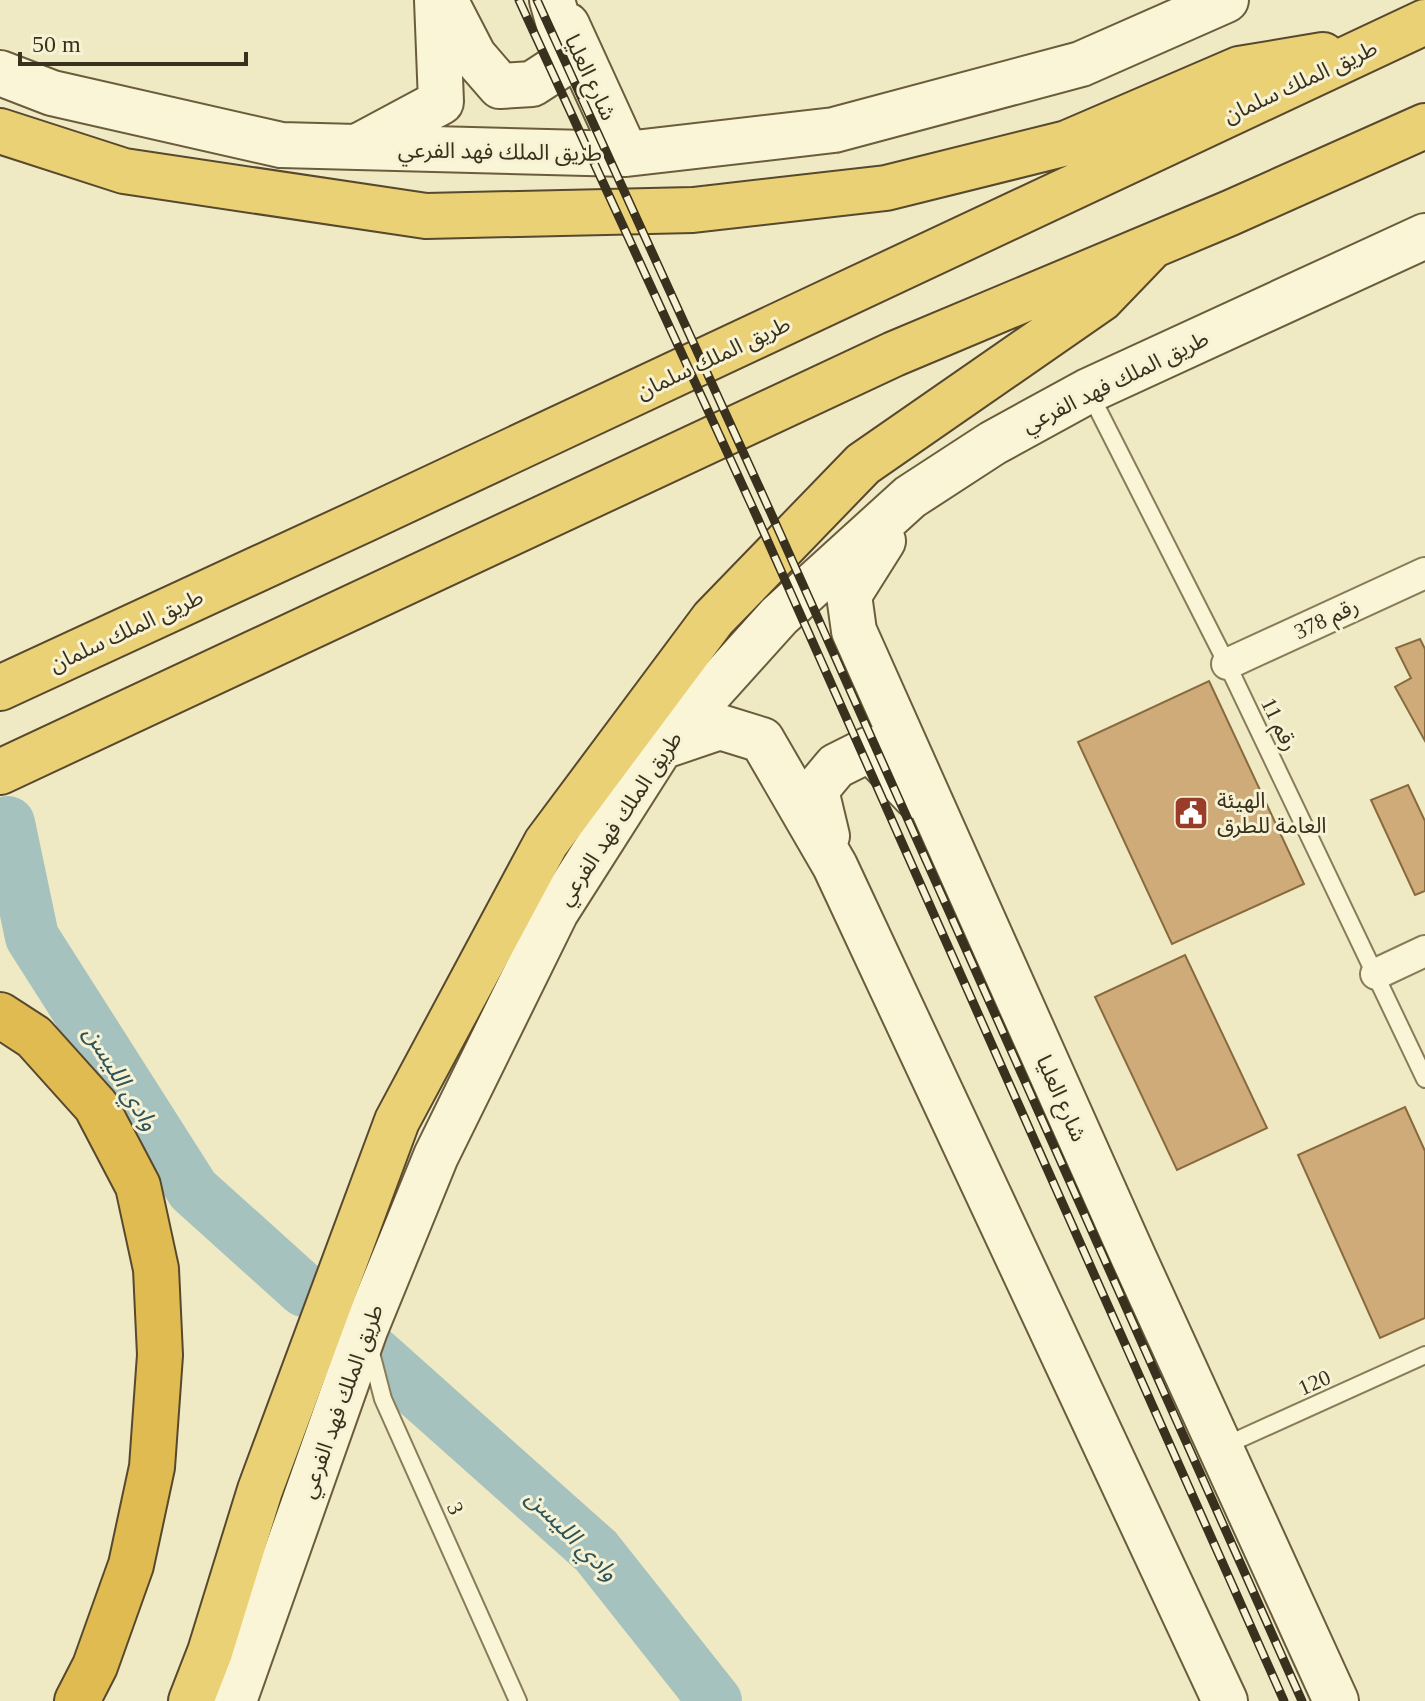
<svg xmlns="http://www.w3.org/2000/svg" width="1425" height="1701" font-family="'Times New Roman','Noto Sans Arabic',serif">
	<rect width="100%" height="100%" fill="#efeac3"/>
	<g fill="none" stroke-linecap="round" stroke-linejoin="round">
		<path stroke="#a5c2be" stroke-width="54" d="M8,823L32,937L193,1190L304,1290
			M375,1354L596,1551L715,1701"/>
	</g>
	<path fill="#ceab78" stroke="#896a3f" stroke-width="2" d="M1420,639L1425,649V741L1395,687L1411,678L1396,648Z
		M1209,681L1304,884L1172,944L1078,742Z
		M1408,785L1425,821V891L1415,895L1371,800Z
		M1185,955L1267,1128L1177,1170L1095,997Z
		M1405,1107L1425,1151V1318L1380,1338L1298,1155Z"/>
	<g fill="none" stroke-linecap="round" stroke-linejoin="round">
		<g stroke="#897c59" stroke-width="20">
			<path id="service" d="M1089,392L1227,664L1425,1079
				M370,1349L383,1399L518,1701
				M1222,1447L1425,1355"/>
		</g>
		<g stroke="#897c59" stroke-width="34">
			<path id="minor" d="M1227,664L1425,573
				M1376,974L1425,951"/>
		</g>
		<g stroke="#6b5c3c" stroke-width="48">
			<path id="secondary" d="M445,0L474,56L500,86L532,84L569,60L552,0
				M567,25L626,154
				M0,73L52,93L281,145L626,154L834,130L1081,64L1226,0
				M357,147L441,102L437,0
				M883,541L849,595L854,631L1133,1256L1336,1701
				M664,746L720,727L762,740L835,866L1225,1701
				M827,836L816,790L836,766L870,749L915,796
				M234,1701L365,1330L436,1156L556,912L661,747L779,616L910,497L993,443L1088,391L1425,236"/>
		</g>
		<g stroke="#57482e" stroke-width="48">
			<path id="trunk" d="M0,131L124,171L426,216L693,210L886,188L1067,143L1239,69L1323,55
				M0,688L366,519L1425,22
				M0,772L894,354L1230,213L1425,126
				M191,1701L210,1652L260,1490L397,1121L546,843L713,619L863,464L1101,299L1151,247"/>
		</g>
		<g stroke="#57482e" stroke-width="48">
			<path id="motorway" d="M0,1015L34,1037L96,1106L138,1186L156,1269L160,1355L152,1467L131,1565L95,1666L77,1701"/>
		</g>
		<use href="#service" stroke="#f9f5d6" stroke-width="16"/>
		<use href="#minor" stroke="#f9f5d6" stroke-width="30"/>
		<use href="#secondary" stroke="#f9f5d6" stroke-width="44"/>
		<use href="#trunk" stroke="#ead176" stroke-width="44"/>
		<use href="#motorway" stroke="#e0bb52" stroke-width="44"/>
		<g stroke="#39301e" stroke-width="9">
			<path id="rail" d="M519,0L757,517L1284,1701
				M537,0L770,511L1302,1701"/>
		</g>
		<use href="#rail" stroke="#f6f2d3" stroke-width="6" stroke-dasharray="18" stroke-linecap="butt"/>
	</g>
	<defs>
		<g id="civic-square" transform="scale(1.8)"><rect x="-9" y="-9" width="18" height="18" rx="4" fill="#993c28" stroke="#f6f2d3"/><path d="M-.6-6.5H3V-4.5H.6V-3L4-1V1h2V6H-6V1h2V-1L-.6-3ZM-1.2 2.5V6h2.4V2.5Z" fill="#fff"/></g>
	</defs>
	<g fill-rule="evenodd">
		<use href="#civic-square" x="1191" y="813"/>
	</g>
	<g text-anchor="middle" stroke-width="6" stroke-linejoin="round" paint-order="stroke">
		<g font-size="22" fill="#39301e" stroke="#f6f2d3">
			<text transform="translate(591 77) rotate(65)" y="8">شارع العليا</text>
			<text transform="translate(1300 81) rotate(-25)" y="8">طريق الملك سلمان</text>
			<text transform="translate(500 151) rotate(1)" y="8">طريق الملك فهد الفرعي</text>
			<text transform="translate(713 357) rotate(-25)" y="8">طريق الملك سلمان</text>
			<text transform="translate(1115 381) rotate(-26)" y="8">طريق الملك فهد الفرعي</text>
			<text transform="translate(1326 618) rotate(-25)" y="8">رقم 378</text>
			<text transform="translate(126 630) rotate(-25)" y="8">طريق الملك سلمان</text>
			<text transform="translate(1280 724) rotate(64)" y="8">رقم 11</text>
			<text transform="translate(619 818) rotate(-56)" y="8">طريق الملك فهد الفرعي</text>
			<text transform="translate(1062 1098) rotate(66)" y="8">شارع العليا</text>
			<text transform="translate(1314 1382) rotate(-24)" y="8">120</text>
			<text transform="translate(341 1401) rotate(-70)" y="8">طريق الملك فهد الفرعي</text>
			<text transform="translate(456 1508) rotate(66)" y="8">3</text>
		</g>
		<g font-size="22" fill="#39301e" stroke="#f6f2d3" text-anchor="start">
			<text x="1217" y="808">الهيئة<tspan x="1217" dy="25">العامة للطرق</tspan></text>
		</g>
		<g font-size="24" font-style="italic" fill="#2d5459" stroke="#f6f2d3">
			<text transform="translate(121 1078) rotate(58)" y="8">وادي الليسن</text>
			<text transform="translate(572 1535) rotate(45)" y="8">وادي الليسن</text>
		</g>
	</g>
	<path d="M20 52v12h226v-12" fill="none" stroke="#39301e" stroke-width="4"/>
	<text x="32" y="52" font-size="24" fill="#39301e" stroke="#f6f2d3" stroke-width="6" paint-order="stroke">50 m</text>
</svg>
